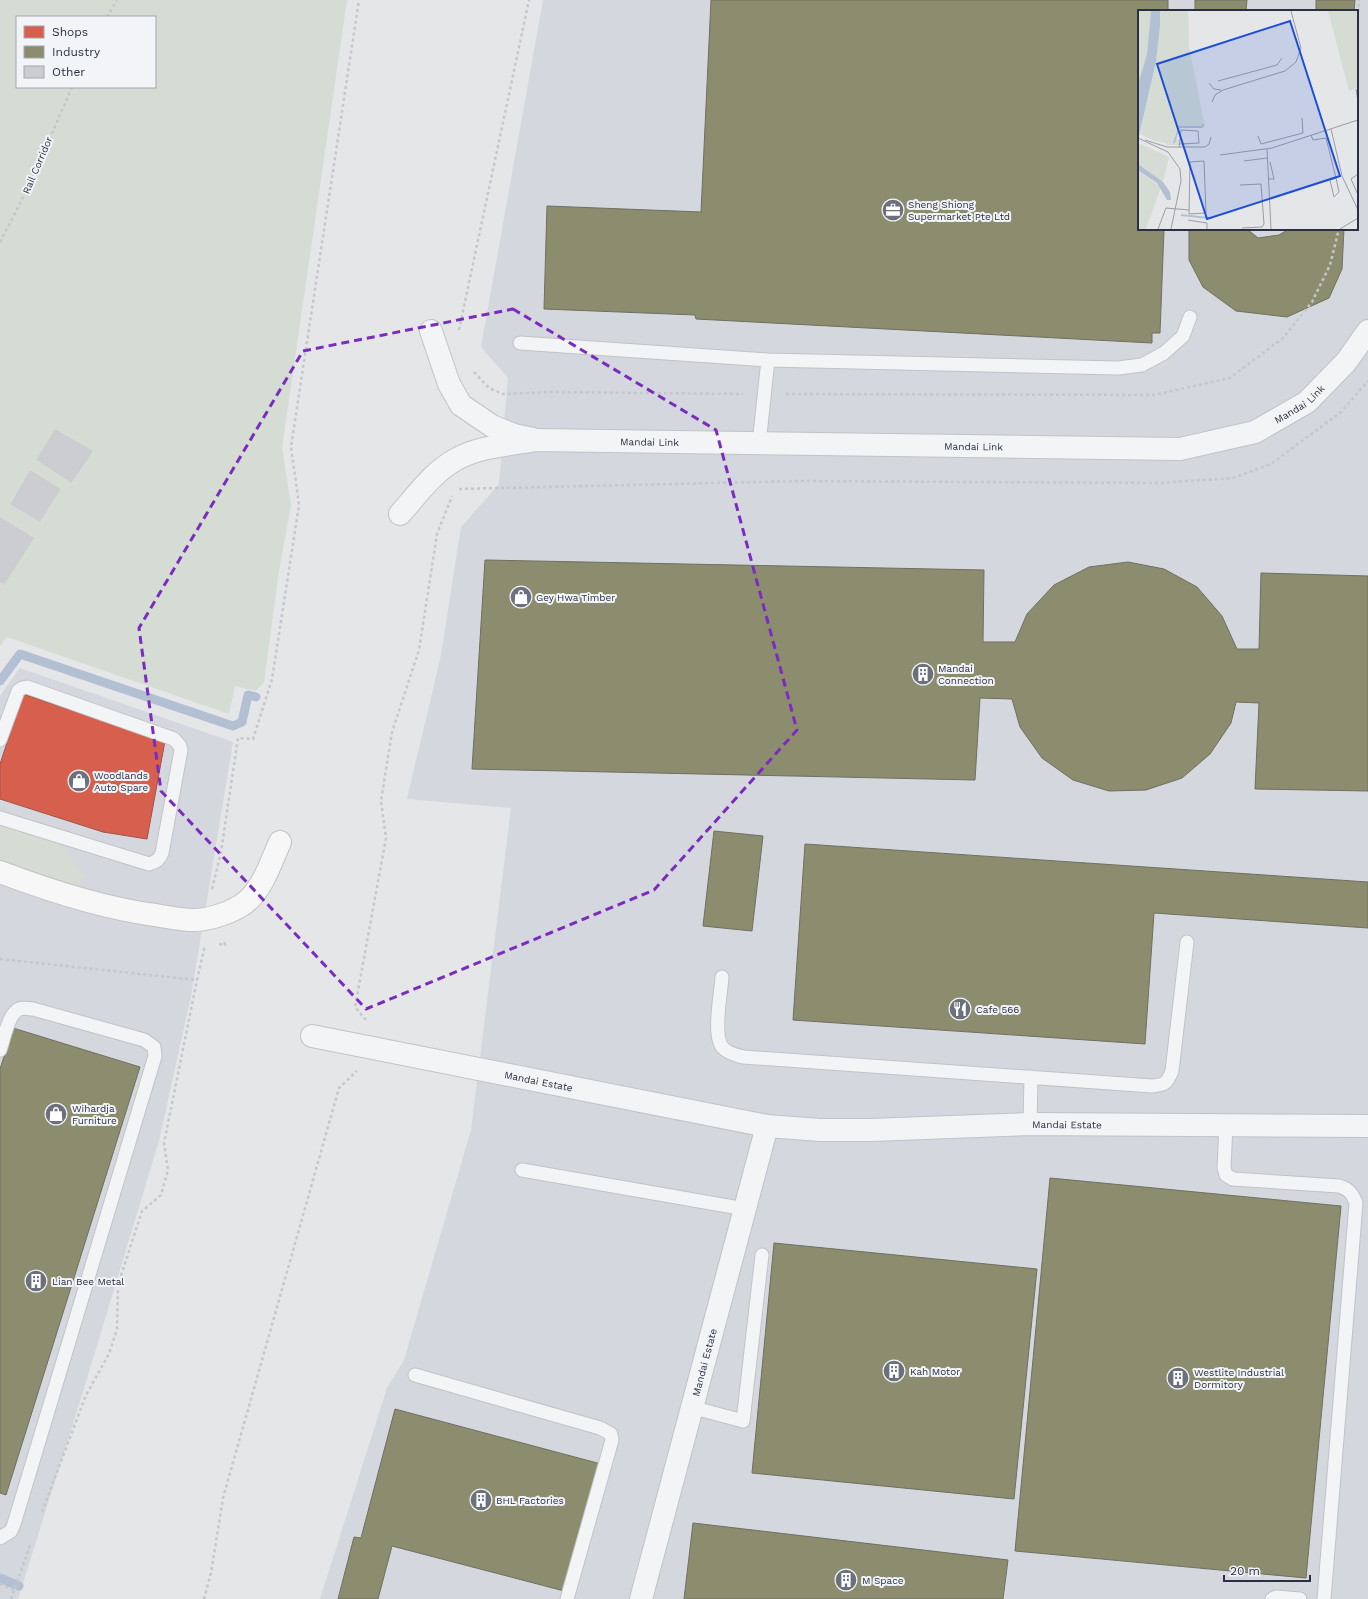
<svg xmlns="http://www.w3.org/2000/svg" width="1368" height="1599" font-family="'Work Sans',sans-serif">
	<rect width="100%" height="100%" fill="#e4e6e8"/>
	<path fill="#d4d7dd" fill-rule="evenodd" d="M543,0H1368V1599H320L387,1388L404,1360L471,1130L511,808L407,799L441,655L461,527L499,484L508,378L481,347ZM1139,11H1357V229H1139Z
		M20,668L233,742L191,996L159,1141L82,1395L18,1599H0V696Z"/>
	<path fill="#d4dcd4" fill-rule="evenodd" d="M0,0H347L282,448L291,505L279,571L264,682L256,691L235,686L229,714L7,637L0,646V582L4,584L33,538L0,518ZM17,17H155V87H17ZM55,429L92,451L73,483L36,460ZM30,470L61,489L40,522L10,503Z
		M0,812L56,830L67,854L85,876L78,886L0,860Z"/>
	<path fill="#d6604d" stroke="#a2524a" d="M23,694L165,741L147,839L103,832L0,799V764Z"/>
	<path fill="#8c8c6e" stroke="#6f7061" d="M711,0H1168V11H1139V229L1164,230L1160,333H1152V343L696,319L695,315L544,309L547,206L701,212Z
		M1195,0H1247L1246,11H1195Z
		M1316,0H1355L1354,11H1316Z
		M1189,229H1247L1258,238L1279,235L1289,229H1344L1342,269L1329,298L1287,317L1236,311L1203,287L1189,260Z
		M485,560L984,570L983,642H1015L1027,614L1054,585L1089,567L1128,562L1164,569L1197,587L1222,616L1237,649H1259L1261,573L1368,576V791L1255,789L1259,703L1236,702L1231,723L1210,754L1182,778L1146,790L1109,791L1073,780L1042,758L1020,727L1012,699L980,698L975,780L472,769Z
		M714,831L763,836L752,931L703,926Z
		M805,844L1368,882V928L1154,913L1145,1044L793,1020Z
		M13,1028L140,1067L6,1495L0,1493V1069Z
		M1050,1178L1341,1206L1306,1578L1015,1551Z
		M774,1243L1037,1269L1014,1499L752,1473Z
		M395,1409L601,1464L568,1592L392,1546L378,1599H338L354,1537L361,1538Z
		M693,1523L1008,1560L1003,1599H684Z"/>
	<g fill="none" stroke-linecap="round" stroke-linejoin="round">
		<path stroke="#b3c0d3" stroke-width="9" d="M0,681L20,654L233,726L242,722L248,695L256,697
			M0,1578L19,1586"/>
	</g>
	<path fill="#cbcdd0" d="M55,429L93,451L72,483L36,460Z
		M30,470L61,489L40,522L10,504Z
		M0,517L34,538L4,585L0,582Z"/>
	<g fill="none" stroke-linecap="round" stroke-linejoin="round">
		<g stroke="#c1c3c6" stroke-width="15">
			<path id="service" d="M520,343L768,360L1118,368L1142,365L1164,353L1183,336L1190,317
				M759,444L768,360
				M0,740L18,691L22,688L27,687L174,739L180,746L181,750L162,853C159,860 156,862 149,864L0,818
				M722,977C721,993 712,1037 723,1048C729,1054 736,1055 743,1057L1152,1086C1165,1085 1167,1083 1172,1071L1187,942
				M0,1050C4,1039 8,1014 19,1009C24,1007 28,1009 33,1009L144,1040L154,1047L155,1056L14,1524L11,1531L0,1538
				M1030,1124L1031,1077
				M1226,1125L1224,1168L1226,1175L1233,1179L1339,1186C1349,1189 1352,1193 1356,1203L1324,1599
				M522,1170L745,1209
				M415,1375L600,1428L611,1434L612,1440L567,1599
				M691,1407L743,1421L762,1255
				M1272,1599L1276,1597L1300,1599"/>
		</g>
		<g stroke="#c1c3c6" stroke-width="24">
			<g id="minor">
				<path d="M431,331L449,384L461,405L492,426L514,435L533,439"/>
				<path id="s1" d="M400,514C417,495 433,472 455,460C479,446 509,445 536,440L1180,449L1255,432L1307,402L1346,362L1368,331"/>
				<path id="s2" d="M312,1036L767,1126L820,1130H871L1030,1124L1368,1126"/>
				<path id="s3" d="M641,1599L767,1126"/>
			</g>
		</g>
		<g stroke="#c0c3c6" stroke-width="24">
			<path id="primary" d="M0,872C50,891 102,908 155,915C168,917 182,920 194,920C209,920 234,912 246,902C263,888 271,862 280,842"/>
		</g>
		<path stroke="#c6c7cc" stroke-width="2.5" stroke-dasharray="3 3" stroke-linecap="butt" d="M107,17L117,0
			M1357,31L1359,0
			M0,242L31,182L72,87
			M459,330L529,0
			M474,372L489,388L503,394L550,392L743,394
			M786,394L1154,395L1230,378L1283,338L1312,302L1330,265L1339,229
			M459,489L799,481L1159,483L1233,478L1271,464L1341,412L1368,381
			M212,889L221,852L238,738L253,739L272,679L299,505L291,447L359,0
			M219,944L225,945L224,941
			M0,959L197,980L205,945
			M366,1020L355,1007L386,838L381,801L392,732L419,650L437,534L452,496
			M42,1512L86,1395L109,1354L117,1329L118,1285L142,1211L161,1195L168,1170L164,1143L197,980
			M0,1584L14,1590
			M11,1599L31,1543
			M204,1599L211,1573L223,1498L339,1088L357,1071"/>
		<use href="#service" stroke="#f3f4f6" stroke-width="13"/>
		<use href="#minor" stroke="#f3f4f6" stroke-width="22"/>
		<use href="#primary" stroke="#f7f7f7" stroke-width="22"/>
	</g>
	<path fill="none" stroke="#7b2cbf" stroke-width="3" stroke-dasharray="8 5" stroke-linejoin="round" d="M513,309L716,430L797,730L654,890L366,1009L161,791L139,628L303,351Z"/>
	<defs>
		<g id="office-disc" transform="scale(1.15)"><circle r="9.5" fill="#6b707c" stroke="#f2f4f8"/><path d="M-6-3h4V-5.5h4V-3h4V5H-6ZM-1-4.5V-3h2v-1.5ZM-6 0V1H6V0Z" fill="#fff"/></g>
		<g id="shop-disc" transform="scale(1.15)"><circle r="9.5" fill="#6b707c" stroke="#f2f4f8"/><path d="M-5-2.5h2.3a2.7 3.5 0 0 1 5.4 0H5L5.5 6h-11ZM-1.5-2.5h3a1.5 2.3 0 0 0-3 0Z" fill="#fff"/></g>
		<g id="building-disc" transform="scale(1.15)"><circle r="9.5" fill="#6b707c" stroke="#f2f4f8"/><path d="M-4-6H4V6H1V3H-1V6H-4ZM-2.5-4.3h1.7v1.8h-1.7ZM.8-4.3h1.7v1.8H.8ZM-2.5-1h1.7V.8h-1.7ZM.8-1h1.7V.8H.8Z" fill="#fff"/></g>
		<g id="restaurant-disc" transform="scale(1.15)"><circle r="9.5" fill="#6b707c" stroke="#f2f4f8"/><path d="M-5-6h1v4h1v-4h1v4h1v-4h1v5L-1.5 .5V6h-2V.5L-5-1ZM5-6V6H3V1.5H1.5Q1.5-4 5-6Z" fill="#fff"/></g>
	</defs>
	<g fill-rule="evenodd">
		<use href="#office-disc" x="893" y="210"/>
		<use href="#shop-disc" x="521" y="597"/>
		<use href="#building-disc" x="923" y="674"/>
		<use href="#shop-disc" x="79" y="781"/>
		<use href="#restaurant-disc" x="960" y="1009"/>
		<use href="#shop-disc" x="56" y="1114"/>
		<use href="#building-disc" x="36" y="1281"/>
		<use href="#building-disc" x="894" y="1371"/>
		<use href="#building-disc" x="1178" y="1378"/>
		<use href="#building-disc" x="481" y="1500"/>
		<use href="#building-disc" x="846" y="1580"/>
	</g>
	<g text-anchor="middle" stroke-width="4" stroke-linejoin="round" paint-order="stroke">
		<g font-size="10" fill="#2a3042" stroke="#f2f4f8">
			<text transform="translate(37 165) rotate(-67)" y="4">Rail Corridor</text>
			<text dy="4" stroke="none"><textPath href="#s1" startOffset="935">Mandai Link</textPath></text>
			<text dy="4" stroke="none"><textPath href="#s1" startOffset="275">Mandai Link</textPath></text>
			<text dy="4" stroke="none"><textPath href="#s1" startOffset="599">Mandai Link</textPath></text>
			<text dy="4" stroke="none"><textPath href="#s2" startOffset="231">Mandai Estate</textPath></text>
			<text dy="4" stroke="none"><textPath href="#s2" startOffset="764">Mandai Estate</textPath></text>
			<text dy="4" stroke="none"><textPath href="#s3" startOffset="245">Mandai Estate</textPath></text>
		</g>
		<g font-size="10" fill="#2a3042" stroke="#f2f4f8" text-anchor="start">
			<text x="908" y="208">Sheng Shiong<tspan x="908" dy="12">Supermarket Pte Ltd</tspan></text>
			<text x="536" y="601">Gey Hwa Timber</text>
			<text x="938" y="672">Mandai<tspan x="938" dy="12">Connection</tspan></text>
			<text x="94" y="779">Woodlands<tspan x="94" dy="12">Auto Spare</tspan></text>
			<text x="976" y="1013">Cafe 566</text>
			<text x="72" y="1112">Wihardja<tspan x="72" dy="12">Furniture</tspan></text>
			<text x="52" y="1285">Lian Bee Metal</text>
			<text x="910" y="1375">Kah Motor</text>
			<text x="1194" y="1376">Westlite Industrial<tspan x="1194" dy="12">Dormitory</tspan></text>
			<text x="496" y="1504">BHL Factories</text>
			<text x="862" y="1584">M Space</text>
		</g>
	</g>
	<g transform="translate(1138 10)">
		<rect width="220" height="220" fill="#e4e6e8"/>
		<path d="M0,1H13L9,44L0,74ZM22,1H50L51,36L66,112L64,116H40L36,127L52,135H28V133L17,131L2,124L18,52ZM190,1H220V77L211,81ZM0,133L31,147L25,172L0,154ZM0,161L23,177L8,219H0Z" fill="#d4dcd4"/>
		<path d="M13,1H22V15L18,52L0,130V74L9,44ZM0,154L25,172L32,182L33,190H29L19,173L1,161Z" fill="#b3c0d3"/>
		<path fill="none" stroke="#b3c0d3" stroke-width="2" d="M36,133L41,117H64L66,114M43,205L71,208"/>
		<path fill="none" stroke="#9a9da6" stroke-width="1" d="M80,71L139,55L144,48M71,73L76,79L83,80M218,79L220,91M74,92L77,85L85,80L147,61L158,52L163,38L153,1M193,119L204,166L220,200M173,125L175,130L188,128L198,168L201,182L196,187L192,170L198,168M120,126L123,134L165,123L164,108M0,128L30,142L42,159L43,171L33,219M7,130L29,137M29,137H67L71,134L73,127M41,138L43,120L60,121L61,133L42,134M129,139L133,219M82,145L134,138L220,110M66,151L68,203L51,204L52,152ZM106,151L129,148M220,164L213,169L220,185M130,169H136L132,152M102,175L123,174L126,214L124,217L104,218M50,210L69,213V219M20,219L28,198L51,200M202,219L220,208"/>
		<path fill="#1d4ed8" fill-opacity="0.15" stroke="#1d4ed8" stroke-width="2" d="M152,11L202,166L69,209L19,54Z"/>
		<rect width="220" height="220" fill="none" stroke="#2a3042" stroke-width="2"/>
	</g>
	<rect x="16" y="16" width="140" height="72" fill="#f2f4f8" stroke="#a2a6af"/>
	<rect x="24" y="26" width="20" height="12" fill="#d6604d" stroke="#a2a6af"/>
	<text x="52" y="36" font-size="12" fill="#2a3042">Shops</text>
	<rect x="24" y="46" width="20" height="12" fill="#8c8c6e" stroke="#a2a6af"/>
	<text x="52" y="56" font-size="12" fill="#2a3042">Industry</text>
	<rect x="24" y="66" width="20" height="12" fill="#cbcdd0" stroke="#a2a6af"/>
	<text x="52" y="76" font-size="12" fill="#2a3042">Other</text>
	<path d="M1224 1575v6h86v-6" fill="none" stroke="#2a3042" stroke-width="2"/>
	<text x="1230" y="1575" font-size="12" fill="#2a3042" stroke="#f2f4f8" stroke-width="3" paint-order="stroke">20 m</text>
</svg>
